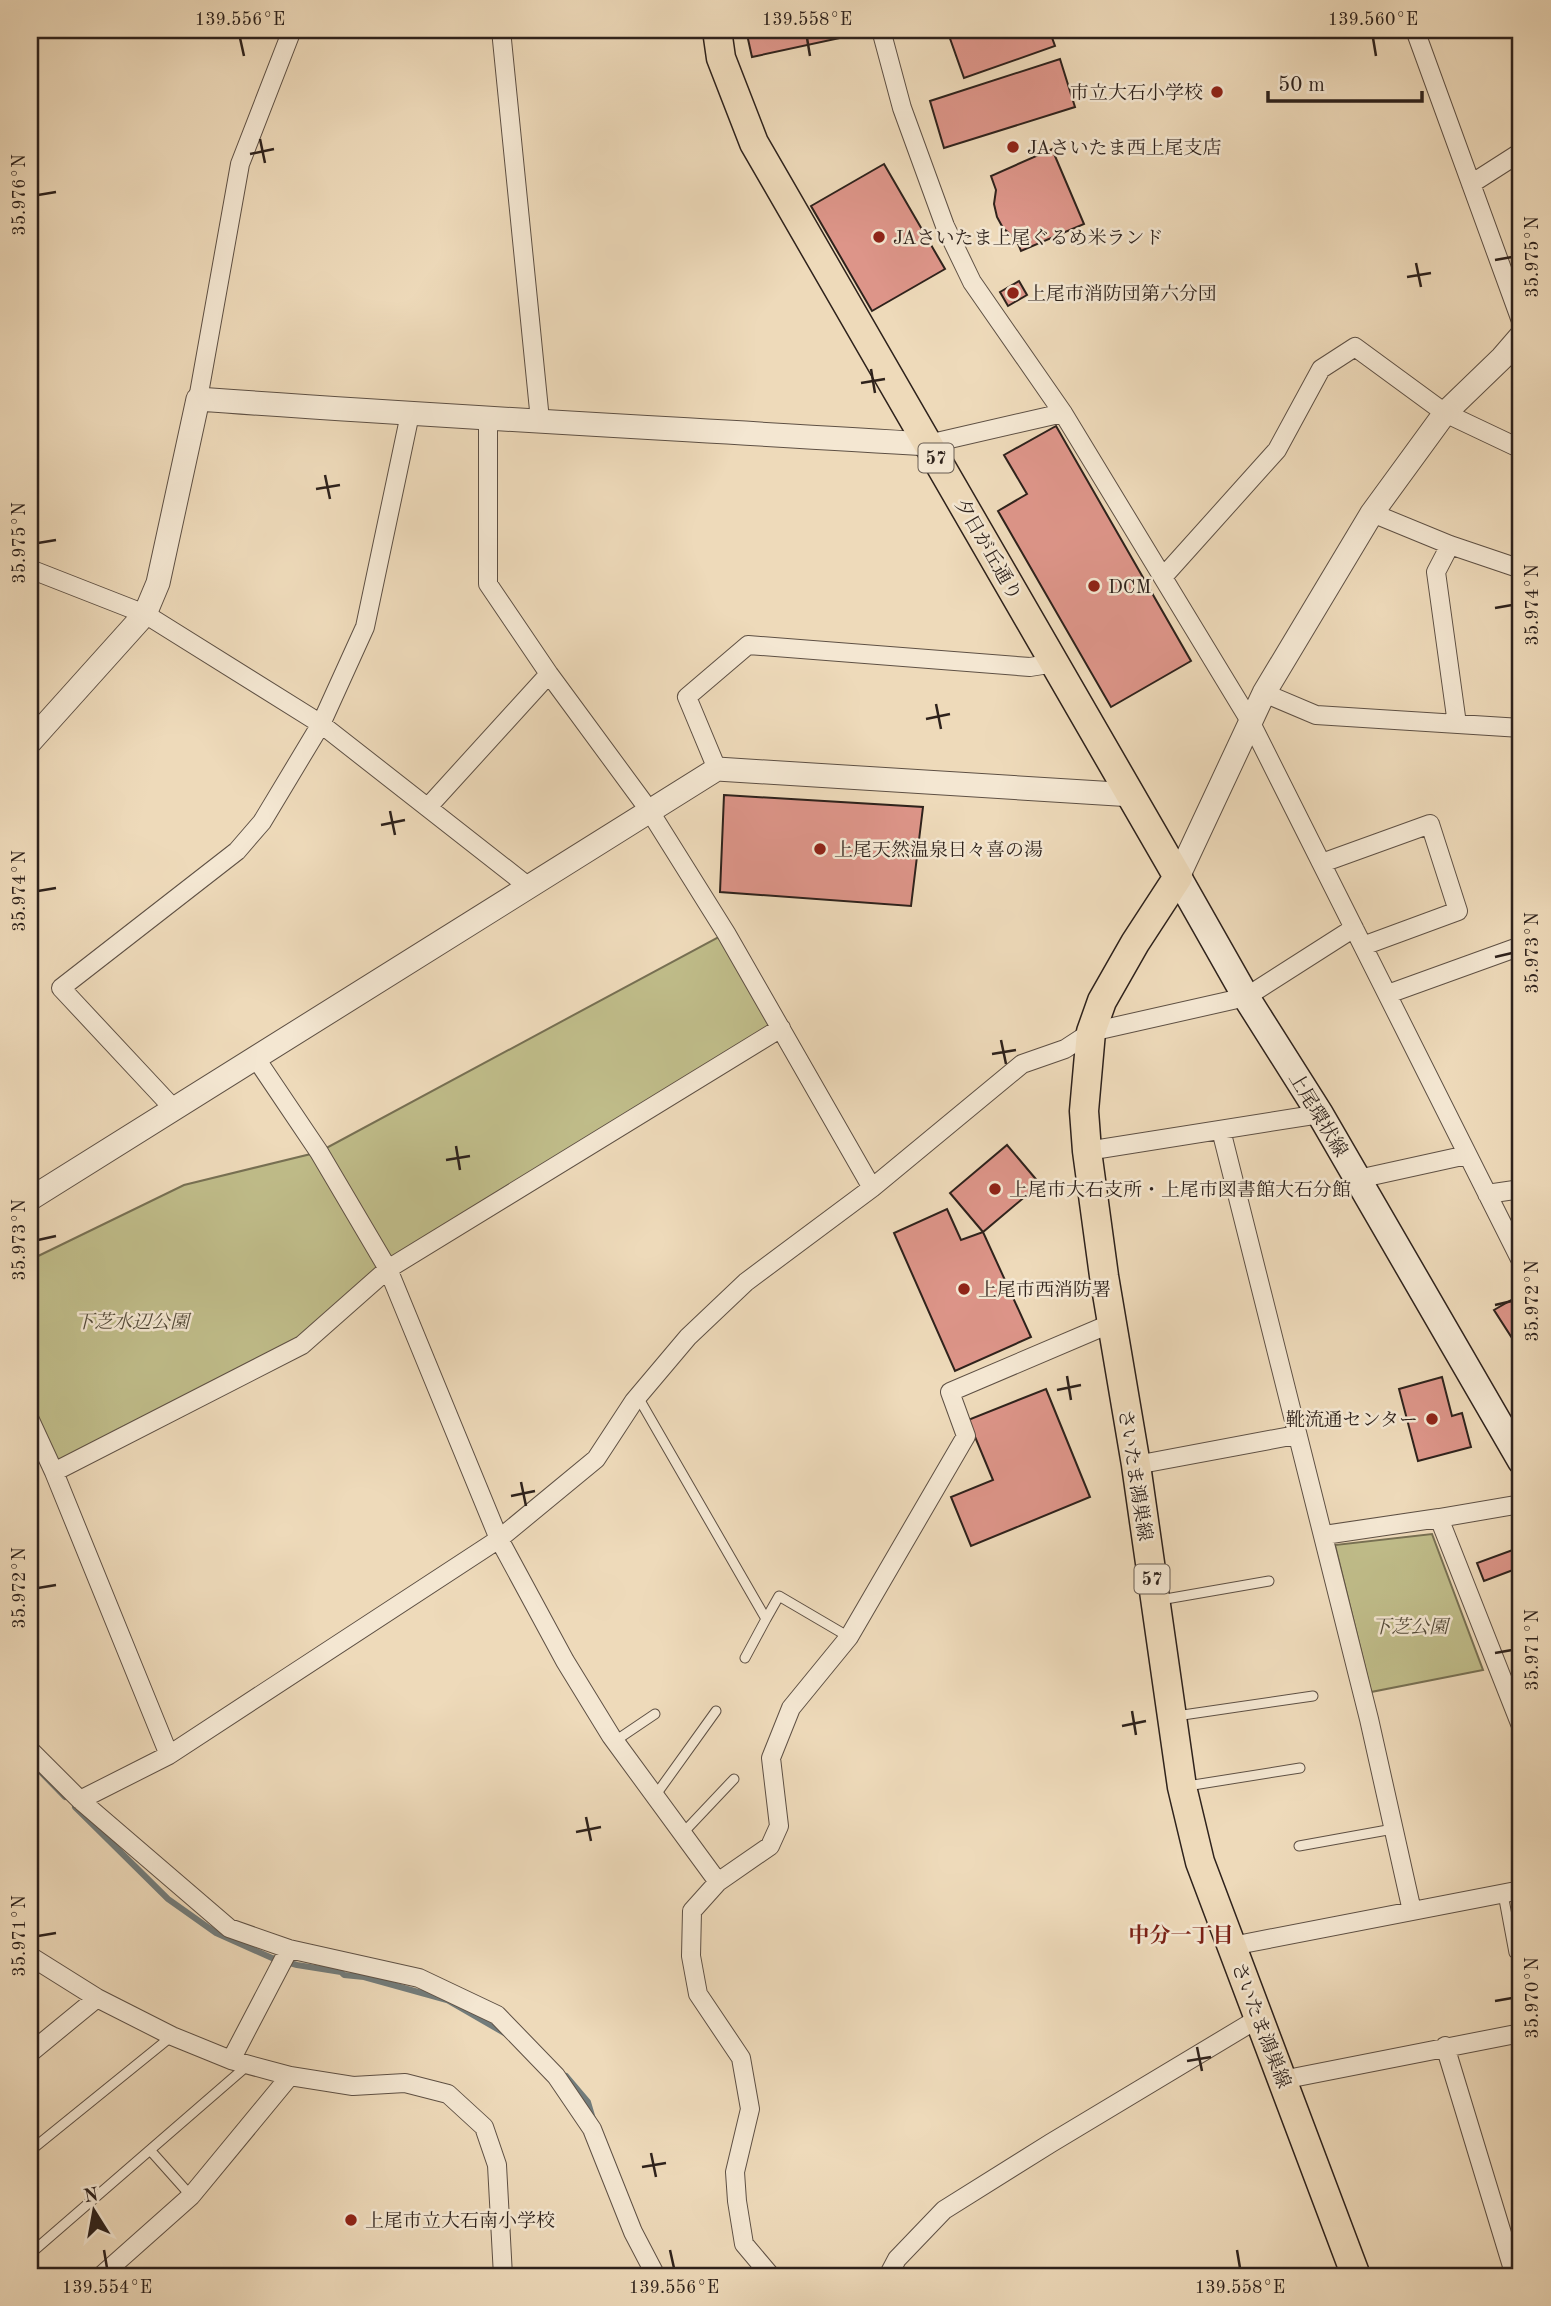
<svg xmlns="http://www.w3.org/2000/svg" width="1551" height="2306" font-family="'Old Standard TT','Noto Serif JP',serif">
	<rect width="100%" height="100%" fill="#eedaba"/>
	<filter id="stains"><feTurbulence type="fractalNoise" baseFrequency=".00286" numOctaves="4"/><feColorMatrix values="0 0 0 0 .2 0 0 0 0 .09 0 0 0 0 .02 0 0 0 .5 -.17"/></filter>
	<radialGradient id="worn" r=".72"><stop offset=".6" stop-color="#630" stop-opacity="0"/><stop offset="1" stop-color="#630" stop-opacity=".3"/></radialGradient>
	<path fill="#c0bd8a" stroke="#777053" stroke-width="2" d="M726,933L781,1028L388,1269L302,1345L54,1472L30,1420V1260L184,1185L319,1152Z
		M1432,1534L1483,1670L1371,1692L1335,1545Z"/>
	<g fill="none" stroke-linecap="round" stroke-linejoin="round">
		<path stroke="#727c7b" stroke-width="6" d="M31,1762L65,1797
			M75,1807L168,1899L216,1933L272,1958L297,1965L341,1972L344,1975L364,1977L447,2000L506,2034
			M566,2076L588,2102L593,2119"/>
	</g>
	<path fill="#dd9589" stroke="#2e221c" stroke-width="2" d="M746,30H862L863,33L752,57Z
		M947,30H1055L1050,32L1055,46L964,78Z
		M1060,59L1075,107L944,148L930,101Z
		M1052,149L1084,224L1021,251L1016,239L1003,228L997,217L994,204L996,190L991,176Z
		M884,164L945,269L872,311L811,206Z
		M1019,281L1027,295L1008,306L1000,292Z
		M1056,426L1191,661L1111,707L998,511L1027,494L1004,455Z
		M724,795L923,807L911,906L720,892Z
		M1007,1145L1040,1184L983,1232L950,1193Z
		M947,1209L961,1240L983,1232L1031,1337L955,1371L894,1233Z
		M1520,1295L1521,1296V1352L1494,1310Z
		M1442,1377L1452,1416L1462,1413L1471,1447L1418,1461L1399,1389Z
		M1046,1389L1090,1497L971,1546L951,1497L993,1480L968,1420Z
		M1521,1547V1567L1484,1581L1477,1563Z"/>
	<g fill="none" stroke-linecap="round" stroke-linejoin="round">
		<g stroke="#5e5044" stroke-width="11">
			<path id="service" d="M638,1397L766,1619L745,1658
				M1160,1600L1269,1581
				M766,1619L779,1596L849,1637
				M1176,1716L1313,1696
				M615,1741L655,1714
				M1187,1786L1300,1768
				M655,1796L716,1711
				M682,1834L734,1779
				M1299,1846L1393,1829
				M1503,1894L1514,1953
				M150,2150L191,2196
				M30,2151L172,2036
				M30,2254L248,2065"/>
		</g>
		<g stroke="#5e5044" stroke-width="20">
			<path id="minor" d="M501,30L540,420
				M881,30L902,108L945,226L972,282L1063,413L1250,721L1521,1261
				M1415,30L1521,321
				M1471,184L1521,152
				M198,399L240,164L292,30
				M488,417V584L549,674L649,810L726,933L872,1188
				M928,444L1063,413
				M1372,513L1450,545L1521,569
				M1450,545L1436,572L1457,724
				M30,569L145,614L321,724L529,887
				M1163,577L1277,450L1321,369L1355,347L1445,413L1521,449
				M1264,693L1316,715L1521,728
				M717,769L687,697L748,645L1030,667L1055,663
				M428,807L549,674
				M1322,863L1430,824L1458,911L1363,946
				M1388,994L1521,946
				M255,1057L319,1152L388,1269L499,1539L565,1661L611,1736L718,1882
				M174,1109L61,988L237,851L262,822L321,724L365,627L410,414
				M1221,1130L1369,1719L1412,1911
				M1087,1151L1320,1114
				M1358,1179L1467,1155
				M1487,1194L1521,1189
				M30,1420L54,1472L169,1755
				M1136,1465L1296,1435
				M54,1472L302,1345L388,1269L781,1028
				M1439,1518L1521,1726
				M1324,1535L1439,1518L1521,1504
				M30,1750L80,1800L229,1928L289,1949L419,1978L497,2015L556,2076L592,2129L633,2232L656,2276
				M80,1800L169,1755L499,1539L596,1459L634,1401L688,1337L746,1282L872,1188L1022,1064L1065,1049L1091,1032L1246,997L1354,928
				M1232,1946L1521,1890
				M30,1956L97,1998L172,2036L231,2060L290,2076L353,2086L405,2083L448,2094L484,2127L497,2165L503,2276
				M1445,2046L1515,2276
				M30,2053L97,1998
				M231,2060L289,1949
				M1282,2080L1521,2033
				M101,2276L191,2196L290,2076
				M771,2276L744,2244L737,2201L735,2172L750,2109L741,2058L698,1994L691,1956L692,1911L718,1882L770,1846L779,1826L771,1758L791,1708L849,1637L966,1436L950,1392L1112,1323
				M888,2276L897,2259L944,2210L1051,2143L1259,2018"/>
		</g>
		<g stroke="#5e5044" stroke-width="25">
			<path id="tertiary" d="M30,742L145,614L158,583L198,399C441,417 684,429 928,444
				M1178,877L1264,693L1372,513L1445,413L1502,358L1521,336
				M30,1199L717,769L1133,795"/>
		</g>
		<g stroke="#2e221c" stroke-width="29">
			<path id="secondary" d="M1178,877L1246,997L1320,1114L1521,1461"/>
		</g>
		<g stroke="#2e221c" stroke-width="31">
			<path id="primary" d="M717,30L721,58L754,143L1178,877L1135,943L1102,1001L1091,1032L1084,1111L1087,1151L1104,1276L1136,1465L1182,1787L1200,1862L1356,2276"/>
		</g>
		<use href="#service" stroke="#f4e7d2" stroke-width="9"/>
		<use href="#minor" stroke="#f4e7d2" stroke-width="18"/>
		<use href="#tertiary" stroke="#f4e7d2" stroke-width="23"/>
		<use href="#secondary" stroke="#f4e7d2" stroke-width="26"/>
		<use href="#primary" stroke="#eedaba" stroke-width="28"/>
	</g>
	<path fill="none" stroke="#2e221c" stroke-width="2.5" d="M240,38L244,56M807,38L810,56M1373,38L1376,56M260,139L265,163M250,154L274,149M38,195L56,192M1495,260L1512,257M1416,263L1421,287M1407,277L1431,273M871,369L875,393M861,383L885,379M325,475L330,499M316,489L340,485M38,543L56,540M1495,608L1512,605M936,704L941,729M926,719L950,714M390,811L395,835M381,825L405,820M38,891L56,888M1495,957L1512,953M1001,1040L1006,1064M992,1054L1016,1050M456,1146L460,1170M446,1160L470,1156M38,1240L56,1236M1495,1305L1512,1301M1067,1376L1071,1400M1057,1390L1081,1385M521,1482L526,1506M511,1496L535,1491M38,1588L56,1585M1495,1653L1512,1650M1132,1711L1136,1735M1122,1726L1146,1721M586,1817L591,1841M576,1832L601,1827M38,1936L56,1933M1495,2001L1512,1998M1197,2047L1202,2071M1187,2061L1211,2057M651,2153L656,2177M642,2167L666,2163M104,2250L107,2268M670,2250L674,2268M1237,2250L1240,2268"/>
	<g fill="#8f2418" stroke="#f4e7d2" stroke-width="2.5">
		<circle cx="1217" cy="92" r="7"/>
		<circle cx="1013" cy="147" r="7"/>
		<circle cx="879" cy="237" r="7"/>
		<circle cx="1013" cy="293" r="7"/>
		<circle cx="1094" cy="586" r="7"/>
		<circle cx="820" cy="849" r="7"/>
		<circle cx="995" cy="1189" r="7"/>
		<circle cx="964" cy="1289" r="7"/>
		<circle cx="1432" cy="1419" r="7"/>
		<circle cx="351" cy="2220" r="7"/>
	</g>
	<g text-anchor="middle" stroke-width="5" stroke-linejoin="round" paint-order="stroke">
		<g fill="#f4e7d2" stroke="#695d53" stroke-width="2">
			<rect x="918.5" y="443.5" width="35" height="29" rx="5"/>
			<rect x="1134.5" y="1564.5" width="35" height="29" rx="5"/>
		</g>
		<g font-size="18" font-weight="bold" fill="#2e221c">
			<text x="936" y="464">57</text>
			<text x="1152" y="1585">57</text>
		</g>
		<g font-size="19" fill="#2e221c" stroke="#f4e7d2" text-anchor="start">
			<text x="1203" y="99" text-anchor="end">市立大石小学校</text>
			<text x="1027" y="154">JAさいたま西上尾支店</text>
			<text x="893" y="244">JAさいたま上尾ぐるめ米ランド</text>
			<text x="1027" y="300">上尾市消防団第六分団</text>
			<text x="1108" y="593">DCM</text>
			<text x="834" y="856">上尾天然温泉日々喜の湯</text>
			<text x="1009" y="1196">上尾市大石支所・上尾市図書館大石分館</text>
			<text x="978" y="1296">上尾市西消防署</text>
			<text x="1418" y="1426" text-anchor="end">靴流通センター</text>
			<text x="365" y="2227">上尾市立大石南小学校</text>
		</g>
		<g font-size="19" fill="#2e221c" stroke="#f4e7d2">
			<text transform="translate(989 549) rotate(60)" y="7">夕日が丘通り</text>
			<text transform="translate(1319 1114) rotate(59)" y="7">上尾環状線</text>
			<text transform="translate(1136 1475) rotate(81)" y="7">さいたま鴻巣線</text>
			<text transform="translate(1262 2025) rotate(69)" y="7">さいたま鴻巣線</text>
		</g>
		<g font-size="19" font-style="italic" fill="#524938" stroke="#f4e7d2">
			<text x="132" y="1328">下芝水辺公園</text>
			<text x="1410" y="1633">下芝公園</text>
		</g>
		<g font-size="21" font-weight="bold" fill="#7a1f14" stroke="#f4e7d2">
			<text x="1181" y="1942">中分一丁目</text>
		</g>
	</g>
	<rect width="1551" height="2306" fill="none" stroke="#eedaba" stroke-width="77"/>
	<g transform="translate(94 2211) rotate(349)" stroke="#f4e7d2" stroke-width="5" paint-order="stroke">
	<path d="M0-5L12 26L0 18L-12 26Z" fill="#2e221c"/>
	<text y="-10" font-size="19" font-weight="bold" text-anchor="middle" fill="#2e221c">N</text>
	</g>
	<path d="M1268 91v10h154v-10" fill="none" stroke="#2e221c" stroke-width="3.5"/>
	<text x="1278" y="91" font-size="21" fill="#2e221c" stroke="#f4e7d2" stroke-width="5" paint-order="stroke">50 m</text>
	<rect x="38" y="38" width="1474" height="2230" fill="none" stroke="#2e221c" stroke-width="2.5"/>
	<g font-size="18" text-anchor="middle" fill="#2e221c">
		<text x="240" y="25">139.556°E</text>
		<text x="807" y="25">139.558°E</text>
		<text x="1373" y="25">139.560°E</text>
		<text transform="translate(19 195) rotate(-90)" y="6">35.976°N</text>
		<text transform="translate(1532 257) rotate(-90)" y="6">35.975°N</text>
		<text transform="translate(19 543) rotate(-90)" y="6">35.975°N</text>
		<text transform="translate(1532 605) rotate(-90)" y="6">35.974°N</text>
		<text transform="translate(19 891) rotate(-90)" y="6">35.974°N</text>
		<text transform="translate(1532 953) rotate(-90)" y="6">35.973°N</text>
		<text transform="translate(19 1240) rotate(-90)" y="6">35.973°N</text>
		<text transform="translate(1532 1301) rotate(-90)" y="6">35.972°N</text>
		<text transform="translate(19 1588) rotate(-90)" y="6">35.972°N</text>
		<text transform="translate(1532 1650) rotate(-90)" y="6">35.971°N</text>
		<text transform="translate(19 1936) rotate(-90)" y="6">35.971°N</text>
		<text transform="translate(1532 1998) rotate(-90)" y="6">35.970°N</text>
		<text x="107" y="2293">139.554°E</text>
		<text x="674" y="2293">139.556°E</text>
		<text x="1240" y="2293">139.558°E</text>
	</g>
	<rect width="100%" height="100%" filter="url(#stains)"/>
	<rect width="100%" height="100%" fill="url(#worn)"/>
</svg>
